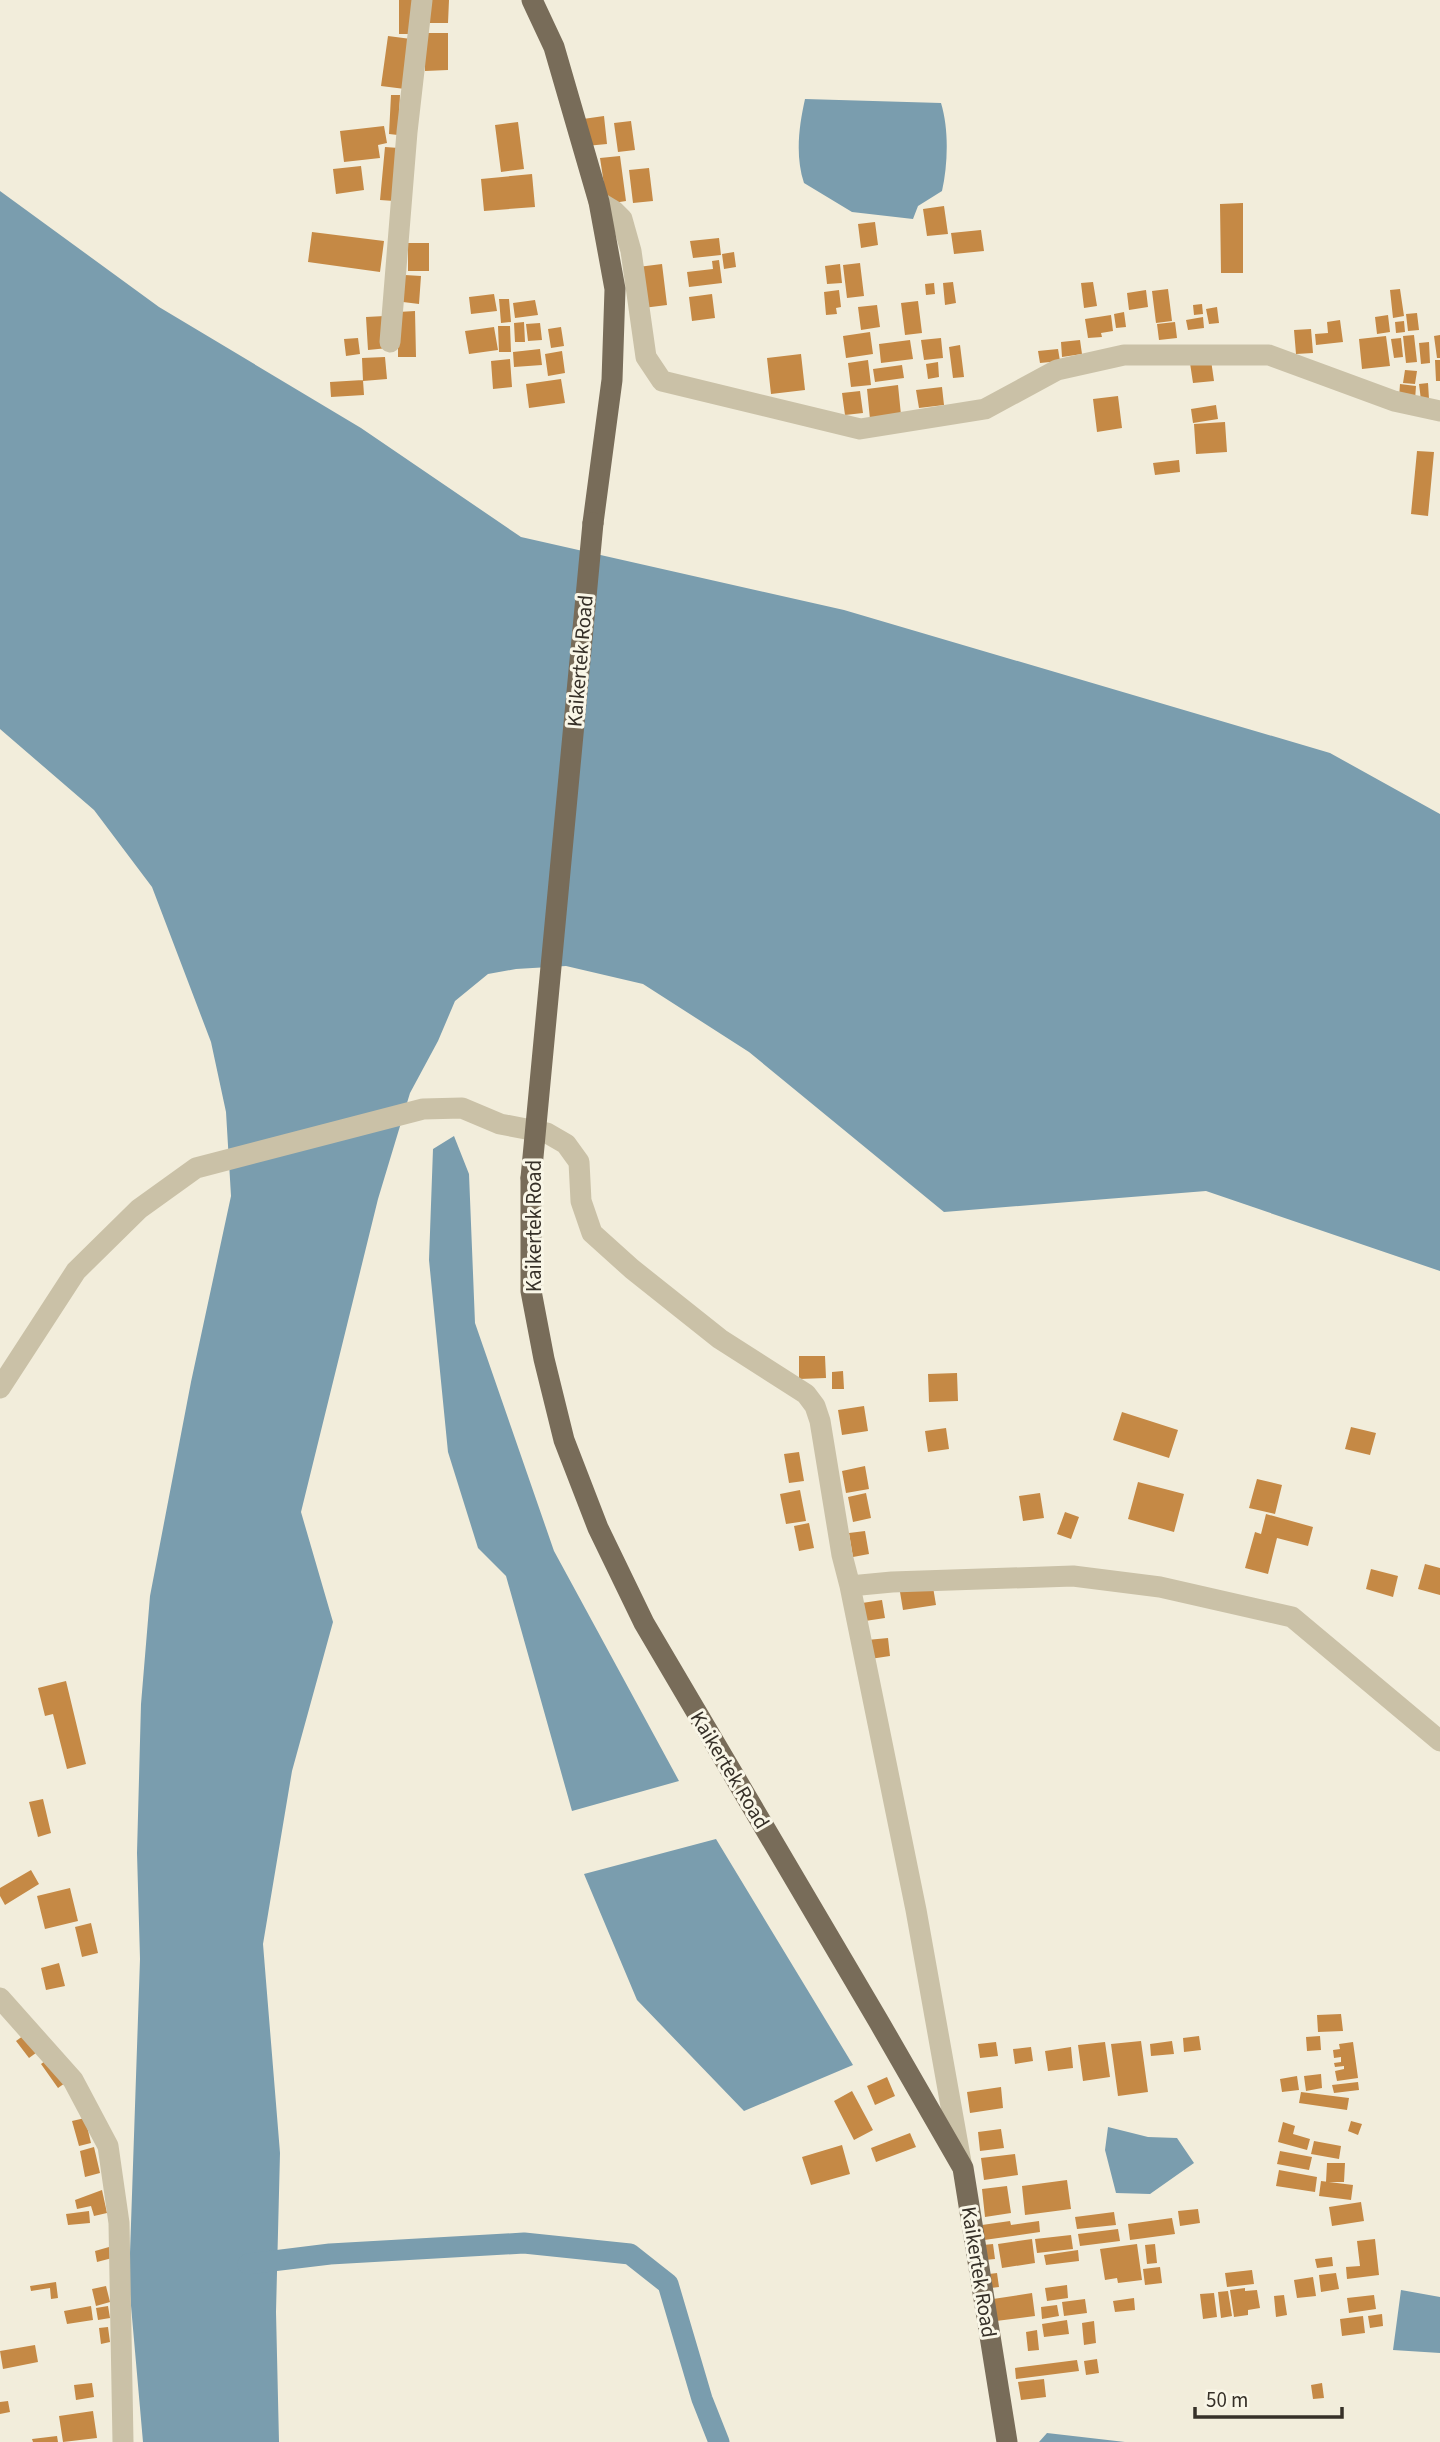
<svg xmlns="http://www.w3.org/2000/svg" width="1440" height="2442" font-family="'Source Sans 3',sans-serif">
	<rect width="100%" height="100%" fill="#f2eddb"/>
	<path fill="#7a9dae" d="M805,99L941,103C949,129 948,164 942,191L918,206L913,219L852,212L804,183C795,156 799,126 805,99Z
		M0,191L159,307L361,428L521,537L844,610L1330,753L1440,814V1271L1206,1191L944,1212L749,1052L643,984L566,966L516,969L488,974L455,1001L438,1041L410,1093L378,1199L301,1512L333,1622L292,1771L263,1944L280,2153L276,2312L279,2442H143L129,2283L140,1959L137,1853L141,1704L150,1596L191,1382L231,1196L226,1112L211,1042L152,887L94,810L0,729Z
		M454,1136L469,1174L475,1323L554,1551L679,1781L572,1811L506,1576L478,1548L448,1452L429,1260L433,1149Z
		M716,1839L853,2065L744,2111L637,2000L584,1874Z
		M1108,2127L1148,2137L1177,2138L1194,2163L1150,2194L1116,2193L1105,2150Z
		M1401,2290L1440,2297V2353L1393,2350Z
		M1047,2433L1125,2442H1039Z"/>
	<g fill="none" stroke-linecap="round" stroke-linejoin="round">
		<path stroke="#7a9dae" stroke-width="21" d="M248,2264L330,2254L524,2243L630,2254L668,2284L702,2399L719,2442"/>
	</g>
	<path fill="#c58945" d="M399,0H414L415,34H399Z
		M430,0H449L448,23H430Z
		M425,33H448V70L425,71Z
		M388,36L411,39L405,89L381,86Z
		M391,95H400L398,135L389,134Z
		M604,116L607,144L586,146L583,119Z
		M631,121L635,150L618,152L614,123Z
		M518,122L524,169L501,172L495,125Z
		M384,126L387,143L378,145L380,158L344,162L340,131Z
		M385,147L399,148L394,201L380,200Z
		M620,156L626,201L607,204L600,158Z
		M361,166L364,190L336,194L333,169Z
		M649,168L653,201L633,203L629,170Z
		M532,174L535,207L484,211L481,179Z
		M1243,203V273H1221L1220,204Z
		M944,206L948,234L927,236L923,209Z
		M875,222L878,245L861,248L858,224Z
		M981,230L984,251L954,254L951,233Z
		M312,232L384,241L380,272L308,262Z
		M719,238L721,255L693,258L690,241Z
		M408,243H429V271H408Z
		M734,252L736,267L724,269L722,254Z
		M719,260L722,283L689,287L687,272L713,269L712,261Z
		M860,263L864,296L847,298L843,265Z
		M662,264L667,305L643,308L638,267Z
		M840,264L842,283L827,284L825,266Z
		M405,275L421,276L419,304L403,302Z
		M953,282L956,303L945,305L943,283Z
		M1093,282L1097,306L1084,308L1081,283Z
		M934,283L935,294L926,295L925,284Z
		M1168,289L1172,321L1156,323L1152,291Z
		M1400,289L1404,316L1393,318L1390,290Z
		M839,290L841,307L836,308L837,314L826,315L824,292Z
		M1146,290L1148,307L1129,310L1127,293Z
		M494,294L497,311L471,314L469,297Z
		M712,294L715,318L692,321L689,297Z
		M499,299H509L511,322L501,323Z
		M535,300L538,315L515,318L513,303Z
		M918,301L922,333L905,335L901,303Z
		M1202,304L1203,314L1194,315L1193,305Z
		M877,305L880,327L861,330L858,307Z
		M1217,307L1219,323L1209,324L1206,309Z
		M415,311L416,357H398V312Z
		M1124,312L1126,327L1116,328L1114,314Z
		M1417,313L1419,330L1408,331L1406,314Z
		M1111,315L1113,331L1101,333L1102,337L1088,338L1085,319Z
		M1388,315L1390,332L1377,334L1375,317Z
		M385,316L388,348L368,350L366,317Z
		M1203,317L1204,328L1188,330L1186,320Z
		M1340,320L1343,342L1316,345L1315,334L1328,333L1327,322Z
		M1404,321L1405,332L1396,333L1395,322Z
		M524,322L525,342H515L514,323Z
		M1175,322L1177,338L1159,340L1157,324Z
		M540,323L542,340L528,341L526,324Z
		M498,326H510L511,352H499Z
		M494,327L498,350L469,354L465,331Z
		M561,327L564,346L551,348L548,329Z
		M1311,329L1313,353L1296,354L1294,330Z
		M870,332L873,354L846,358L843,336Z
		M1414,335L1417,362L1406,363L1403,336Z
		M1440,335V358H1437L1434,336Z
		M1386,336L1390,366L1362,369L1359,339Z
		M358,338L360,354L346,356L344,339Z
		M941,338L943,358L924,360L921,340Z
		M1401,338L1403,357L1394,358L1391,339Z
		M910,340L913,359L881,363L879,344Z
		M1080,340L1082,354L1062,357L1061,342Z
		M1429,342L1430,363L1421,364L1419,343Z
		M960,345L964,377L953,378L949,347Z
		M540,349L542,365L514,367L513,352Z
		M1058,349L1060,361L1040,363L1038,351Z
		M562,351L565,373L548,376L545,354Z
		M801,354L805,390L771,394L767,358Z
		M385,357L387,379L363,381L362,358Z
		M510,359L512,387L493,389L491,361Z
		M868,360L871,385L851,387L848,363Z
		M1211,360L1214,381L1193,383L1190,363Z
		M1435,360H1440V381H1436Z
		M938,362L939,377L928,379L926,364Z
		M902,365L904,378L875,382L873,369Z
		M1405,370L1417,371L1415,384L1403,383Z
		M561,379L565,403L529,408L526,384Z
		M363,380L364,395L331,397L330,382Z
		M1428,383L1429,399L1421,400L1419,384Z
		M1400,384L1416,386L1415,400L1399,398Z
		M898,385L901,415L870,419L867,389Z
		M942,387L944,405L919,408L916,390Z
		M860,391L863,413L845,415L842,393Z
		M1118,396L1122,428L1097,432L1093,399Z
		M1216,405L1218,419L1193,423L1191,409Z
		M1225,422L1227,452L1196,454L1194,424Z
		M1417,451L1434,452L1428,516L1411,514Z
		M1179,460L1180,472L1155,475L1153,463Z
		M799,1356H825L826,1378L799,1379Z
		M843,1371L844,1389H832V1372Z
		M957,1373L958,1401L929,1402L928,1374Z
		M864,1406L868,1431L842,1435L838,1410Z
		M1122,1412L1178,1430L1169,1458L1113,1440Z
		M1351,1427L1376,1433L1370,1455L1345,1449Z
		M946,1428L949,1449L928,1452L925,1431Z
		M799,1452L804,1481L789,1483L784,1454Z
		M865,1466L869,1489L846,1493L842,1471Z
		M1257,1479L1282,1485L1275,1514L1249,1508Z
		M1138,1482L1184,1494L1174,1532L1128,1519Z
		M800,1490L806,1521L786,1524L780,1494Z
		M866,1493L871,1518L853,1522L848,1497Z
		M1040,1493L1044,1518L1023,1521L1019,1496Z
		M1065,1512L1079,1517L1071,1539L1057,1534Z
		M1266,1514L1313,1527L1308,1546L1277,1538L1268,1574L1245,1568L1255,1532L1261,1534Z
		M809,1523L814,1548L799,1551L794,1526Z
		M865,1531L869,1554L853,1557L849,1533Z
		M1425,1564L1440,1568V1595L1418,1589Z
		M1371,1569L1398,1576L1393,1597L1366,1589Z
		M933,1587L936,1605L903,1610L900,1592Z
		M882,1600L885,1618L865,1621L862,1603Z
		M888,1638L890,1656L870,1659L867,1640Z
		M66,1681L86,1764L67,1769L53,1714L45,1716L38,1688Z
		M43,1799L51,1833L38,1837L29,1802Z
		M31,1870L39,1884L5,1905L0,1896V1888Z
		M70,1888L78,1921L45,1929L37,1896Z
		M91,1923L98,1953L82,1957L75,1927Z
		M59,1963L65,1986L46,1990L41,1968Z
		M1341,2014L1343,2031L1318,2032L1317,2015Z
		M27,2033L40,2050L29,2058L16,2041Z
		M1199,2036L1201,2050L1184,2052L1183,2038Z
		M1320,2036L1321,2050L1307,2051L1306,2037Z
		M1141,2041L1148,2092L1118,2096L1111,2044Z
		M1172,2041L1174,2054L1151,2056L1150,2044Z
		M996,2042L998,2056L980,2058L978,2044Z
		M1105,2042L1110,2077L1083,2081L1078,2045Z
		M1353,2042L1358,2078L1337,2081L1335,2071L1344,2069V2066L1335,2067L1334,2063L1341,2062V2057L1334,2058L1333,2050L1340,2049L1339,2044Z
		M1031,2047L1033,2061L1015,2064L1013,2049Z
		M1071,2047L1073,2068L1048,2071L1045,2051Z
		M48,2059L65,2083L58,2088L41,2064Z
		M1321,2074L1322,2088L1306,2091L1304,2076Z
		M1297,2076L1299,2090L1282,2092L1280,2079Z
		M887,2077L895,2096L875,2105L867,2086Z
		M1358,2082L1359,2090L1334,2093L1332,2085Z
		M1001,2087L1003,2108L970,2113L967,2092Z
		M852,2091L873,2130L854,2140L834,2101Z
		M1301,2092L1349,2098L1347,2110L1299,2103Z
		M85,2118L91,2143L79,2146L72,2121Z
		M1351,2121L1362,2124L1358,2135L1348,2131Z
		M1283,2122L1295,2126L1293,2134L1310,2139L1307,2150L1278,2142Z
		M1001,2129L1004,2148L980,2151L978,2132Z
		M910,2133L916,2147L876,2162L871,2148Z
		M1314,2141L1341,2146L1339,2159L1311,2154Z
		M842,2145L850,2174L811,2185L802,2157Z
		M94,2147L100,2173L85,2177L80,2151Z
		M1280,2151L1312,2157L1309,2170L1277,2164Z
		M1015,2154L1018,2175L984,2180L981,2158Z
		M1327,2163H1345L1344,2182H1326Z
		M1279,2170L1317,2177L1315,2192L1276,2186Z
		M1067,2180L1071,2209L1025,2215L1022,2186Z
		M1321,2181L1353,2185L1351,2200L1319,2196Z
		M1007,2186L1011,2213L985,2217L982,2189Z
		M102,2190L107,2213L94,2216L91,2206L77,2209L75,2200Z
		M1361,2202L1364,2221L1332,2226L1329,2207Z
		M1198,2209L1200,2223L1180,2226L1178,2211Z
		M89,2211L90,2223L68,2225L66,2214Z
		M1114,2212L1116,2225L1077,2229L1075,2217Z
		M1172,2218L1175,2234L1130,2240L1128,2224Z
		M1010,2221L1011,2225L1039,2221L1040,2232L984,2240L982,2225Z
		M1118,2229L1120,2241L1080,2246L1078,2234Z
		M1071,2235L1073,2249L1037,2253L1035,2239Z
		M1032,2239L1035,2263L1002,2268L998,2244Z
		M1375,2239L1379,2275L1347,2279L1346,2267L1360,2266L1357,2241Z
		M993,2244L995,2259L985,2260L983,2245Z
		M1137,2244L1142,2280L1118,2283L1117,2278L1105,2280L1100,2249Z
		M1155,2244L1157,2263L1147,2264L1145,2245Z
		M109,2247L112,2258L97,2262L95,2251Z
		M1078,2250L1079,2261L1046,2265L1044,2255Z
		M1332,2257L1333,2266L1317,2268L1315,2259Z
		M1160,2267L1162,2283L1145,2285L1143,2269Z
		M1252,2270L1254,2284L1227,2287L1225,2273Z
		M997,2273L999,2287L991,2288L989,2274Z
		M1336,2273L1339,2289L1321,2292L1319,2275Z
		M1313,2277L1316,2296L1297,2298L1294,2280Z
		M56,2282L58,2298L51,2299L50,2288L31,2291L30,2286Z
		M1067,2285L1068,2298L1047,2301L1045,2288Z
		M106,2286L110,2302L96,2306L92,2289Z
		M1245,2288V2291L1257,2290L1260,2308L1248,2310V2315L1234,2317L1230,2290Z
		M1228,2291L1232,2316L1221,2318L1218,2292Z
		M1032,2293L1035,2316L996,2321L993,2299Z
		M1214,2293L1217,2317L1203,2319L1200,2294Z
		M1284,2295L1287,2315L1276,2317L1274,2296Z
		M1374,2295L1376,2309L1349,2313L1347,2298Z
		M1134,2298L1135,2310L1115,2312L1113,2301Z
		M1085,2299L1087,2313L1064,2316L1062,2302Z
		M1057,2305L1059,2316L1042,2319L1041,2307Z
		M91,2306L93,2320L67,2324L64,2311Z
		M108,2306L110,2318L98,2320L96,2308Z
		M1382,2314L1383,2326L1370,2328L1368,2316Z
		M1363,2316L1365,2333L1342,2336L1340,2319Z
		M1067,2320L1069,2334L1044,2337L1042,2324Z
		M1094,2321L1096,2343L1084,2345L1082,2323Z
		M108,2327L110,2342L101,2344L99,2328Z
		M1037,2330L1039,2350L1028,2351L1026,2332Z
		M35,2345L38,2362L3,2369L0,2351Z
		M1097,2359L1099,2373L1086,2375L1084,2361Z
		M1077,2360L1079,2371L1016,2379L1015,2368Z
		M1044,2379L1046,2397L1021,2400L1018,2382Z
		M92,2383L94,2397L76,2400L74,2385Z
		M1322,2383L1324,2398L1313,2399L1311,2385Z
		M8,2401L10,2412L0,2414V2402Z
		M93,2411L97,2438L63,2442L59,2416Z
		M57,2436L58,2442H33L32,2439Z"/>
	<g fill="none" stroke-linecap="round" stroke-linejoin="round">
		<path stroke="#cac1a7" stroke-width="21" d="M599,202L614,211L622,219L631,251L646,357L662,381L860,429L985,409L1057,370L1124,355H1269L1394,401L1440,411
			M390,342L407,132L422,0
			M0,1388L76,1271L139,1209L196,1168L423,1109L462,1108L500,1124L547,1133L566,1144L579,1162L581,1201L592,1233L632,1269L720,1339L806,1394L815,1406L820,1421L842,1555L850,1586L916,1910L961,2162
			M850,1586L892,1582L1073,1576L1160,1587L1292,1617L1440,1741
			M0,1998L73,2080L108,2146L119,2223L123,2442"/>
		<path stroke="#786c59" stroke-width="21" d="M532,0L554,47L599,202L615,289L612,380L593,523
			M531,1178V1291L544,1359L564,1440L598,1528L644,1623L879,2022L963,2168L1007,2442"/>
		<path stroke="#786c59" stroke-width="21" d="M531,1178L593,523"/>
	</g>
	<g text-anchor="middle" stroke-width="6" stroke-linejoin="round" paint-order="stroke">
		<g font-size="21" fill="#363028" stroke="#f9f6e7">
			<text transform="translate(580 661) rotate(-85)" y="7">Kaikertek Road</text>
			<text transform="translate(534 1226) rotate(-90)" y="7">Kaikertek Road</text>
			<text transform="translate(730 1770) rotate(59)" y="7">Kaikertek Road</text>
			<text transform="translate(979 2272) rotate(81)" y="7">Kaikertek Road</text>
		</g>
	</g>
	<path d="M1195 2407v10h147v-10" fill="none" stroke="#363028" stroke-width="3.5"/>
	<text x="1206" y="2407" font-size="21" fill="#363028" stroke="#f9f6e7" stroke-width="5" paint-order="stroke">50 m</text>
</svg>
